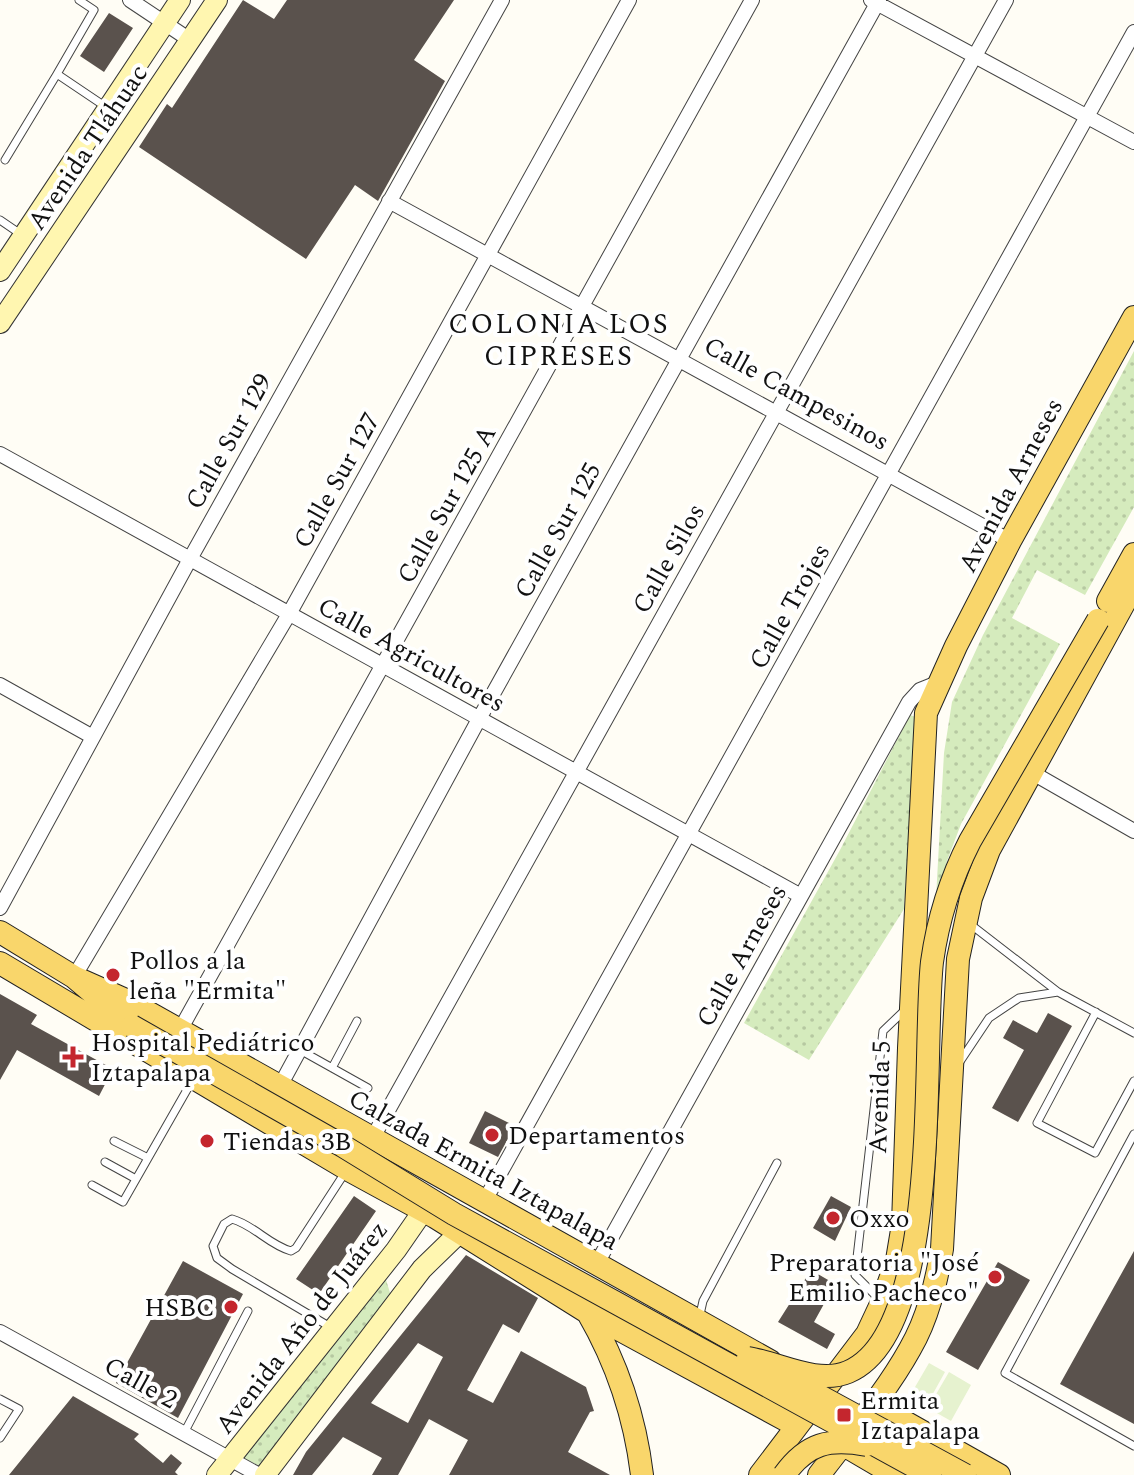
<svg xmlns="http://www.w3.org/2000/svg" width="1134" height="1475" font-family="Spectral,serif">
	<defs>
		<pattern id="park-dots" width="8" height="8" patternUnits="userSpaceOnUse" patternTransform="scale(2)"><rect width="8" height="8" fill="#d5ebbd"/><path d="M2 2h.1M6 6h.1" fill="none" stroke="#b6c8a1" stroke-width="1.8" stroke-linecap="round"/></pattern>
	</defs>
	<rect width="100%" height="100%" fill="#fffdf5"/>
	<path fill="url(#park-dots)" d="M1134,351V507L1085,595L1037,570L1012,618L1060,644L961,824L947,861L935,916L944,753L952,702L983,635Z
		M910,715L916,717L904,909L809,1060L744,1023L840,850Z
		M383,1270L391,1296L263,1468L238,1455Z"/>
	<path fill="#e6f2cf" d="M929,1363L945,1372L925,1408L908,1399Z
		M949,1372L971,1385L951,1421L928,1408Z"/>
	<path fill="#5a524d" fill-rule="evenodd" d="M243,0L274,19L287,0H454L414,60L445,81L378,201L355,185L306,259L139,147L167,104L172,108Z
		M109,13L133,28L104,72L80,56Z
		M0,994L37,1015L31,1024L113,1069L99,1096L17,1050L0,1080Z
		M1048,1013L1072,1026L1018,1122L992,1108L1024,1050L1003,1038L1013,1020L1037,1033Z
		M485,1111L515,1126L498,1157L469,1143Z
		M354,1196L376,1211L319,1294L296,1279Z
		M831,1196L851,1207L835,1241L813,1228Z
		M1134,1251V1424L1060,1384Z
		M466,1255L538,1298L519,1333L503,1324L467,1390L493,1403L521,1351L586,1387L594,1411L590,1412L568,1452L610,1475H449L468,1440L429,1419L398,1475H372L382,1458L343,1437L312,1475H293L306,1452ZM418,1343L443,1357L408,1423L371,1403Z
		M183,1261L243,1294L178,1418L116,1383Z
		M998,1262L1030,1280L978,1370L946,1352Z
		M811,1270L835,1284L814,1322L835,1334L827,1349L778,1322Z
		M73,1396L139,1434L134,1439L163,1463L171,1454L182,1463L175,1472L178,1475H9Z"/>
	<g fill="none" stroke-linecap="round" stroke-linejoin="round">
		<g stroke="#444" stroke-width="9">
			<path id="lane" d="M79,0L94,10L57,74L106,107
				M5,160L57,74
				M0,220L22,235
				M970,924L1058,992L1134,1033
				M1096,1012L1037,1123L1095,1153L1134,1081
				M300,1050L368,1088
				M959,1063L989,1018L1019,998L1058,992
				M332,1068L357,1021
				M1134,1134L1005,1373L1134,1446
				M114,1141L148,1158
				M105,1162L136,1179
				M92,1185L123,1202L192,1081
				M879,1299L855,1275L883,1031L906,1009
				M699,1319L703,1301L777,1163
				M332,1328L232,1269L217,1258L213,1246L224,1224L232,1219C254,1225 269,1245 291,1251L296,1248L346,1171
				M0,1399L19,1409L0,1438
				M184,1433L248,1311"/>
		</g>
		<g stroke="#444" stroke-width="16">
			<path id="street" d="M130,0L190,40
				M871,0L1134,142
				M389,201L1010,541
				M0,454L801,896
				M0,685L93,737
				M1031,772L1134,831
				M0,908L190,559L502,0
				M74,977L289,614L629,0
				M180,1030L752,0
				M280,1086L479,719L879,0
				M372,1139L1006,0
				M484,1202L1134,32
				M596,1265L909,702L920,690L940,682
				M0,1332L259,1475"/>
		</g>
		<g stroke="#333" stroke-width="22">
			<path id="secondary" d="M0,271L180,0
				M0,323L217,0
				M217,1475L396,1250L423,1211
				M265,1475L422,1269L459,1233"/>
		</g>
		<g stroke="#222" stroke-width="24">
			<path id="primary" d="M1108,601L1134,554
				M0,932L74,977L132,1026
				M0,963L347,1169L435,1217L587,1312L797,1426
				M74,977L128,1001L770,1361
				M588,1313C617,1363 635,1417 642,1475
				M873,1404L999,1475
				M842,1444L895,1475
				M760,1475L867,1334L882,1302L897,1260L903,1224L909,1048L926,713L956,646L1010,541L1134,317
				M819,1475C850,1434 885,1394 910,1349C928,1318 936,1283 942,1249L958,959L971,898L989,850L1134,585"/>
		</g>
		<use href="#lane" stroke="#fff" stroke-width="7"/>
		<use href="#street" stroke="#fff" stroke-width="14"/>
		<use href="#secondary" stroke="#fff6b0" stroke-width="20"/>
		<use href="#primary" stroke="#f9d66b" stroke-width="22"/>
		<g stroke="#222" stroke-width="24" stroke-linecap="butt">
			<path id="primary-bridge" d="M132,1026L343,1146L454,1214L930,1475
				M748,1358C779,1363 817,1385 848,1372C943,1332 922,1051 932,962C938,919 950,880 970,841L1098,620
				M781,1375L965,1475
				M784,1475C807,1443 829,1438 867,1445"/>
		</g>
		<use href="#primary-bridge" stroke="#f9d66b" stroke-width="22"/>
	</g>
	<g fill="#c4262e" stroke="#fff" stroke-width="3">
		<circle cx="113" cy="975" r="8"/>
		<path d="M69 1045h8v8h8v8h-8v8h-8v-8h-8v-8h8z"/>
		<circle cx="492" cy="1135" r="8"/>
		<circle cx="207" cy="1141" r="8"/>
		<circle cx="833" cy="1218" r="8"/>
		<circle cx="995" cy="1277" r="8"/>
		<circle cx="231" cy="1307" r="8"/>
		<rect x="836" y="1407" width="16" height="16" rx="4"/>
	</g>
	<g text-anchor="middle" stroke-width="8" stroke-linejoin="round" paint-order="stroke">
		<g font-size="26" fill="#111" stroke="#fff">
			<text transform="translate(87 147) rotate(-56)" y="9">Avenida Tláhuac</text>
			<text transform="translate(797 393) rotate(29)" y="9">Calle Campesinos</text>
			<text transform="translate(228 441) rotate(-61)" y="9">Calle Sur 129</text>
			<text transform="translate(336 480) rotate(-61)" y="9">Calle Sur 127</text>
			<text transform="translate(1010 485) rotate(-62)" y="9">Avenida Arneses</text>
			<text transform="translate(446 504) rotate(-61)" y="9">Calle Sur 125 A</text>
			<text transform="translate(557 530) rotate(-61)" y="9">Calle Sur 125</text>
			<text transform="translate(668 558) rotate(-61)" y="9">Calle Silos</text>
			<text transform="translate(789 606) rotate(-61)" y="9">Calle Trojes</text>
			<text transform="translate(412 654) rotate(29)" y="9">Calle Agricultores</text>
			<text transform="translate(741 955) rotate(-61)" y="9">Calle Arneses</text>
			<text transform="translate(879 1097) rotate(-88)" y="9">Avenida 5</text>
			<text transform="translate(484 1169) rotate(29)" y="9">Calzada Ermita Iztapalapa</text>
			<text transform="translate(301 1327) rotate(-52)" y="9">Avenida Año de Juárez</text>
			<text transform="translate(141 1382) rotate(29)" y="9">Calle 2</text>
		</g>
		<g font-size="26" fill="#111" stroke="#fff" text-anchor="start">
			<text x="129" y="969">Pollos a la<tspan x="129" dy="30">leña "Ermita"</tspan></text>
			<text x="91" y="1051">Hospital Pediátrico<tspan x="91" dy="30">Iztapalapa</tspan></text>
			<text x="508" y="1144">Departamentos</text>
			<text x="223" y="1150">Tiendas 3B</text>
			<text x="849" y="1227">Oxxo</text>
			<text x="979" y="1271" text-anchor="end">Preparatoria "José<tspan x="979" dy="30">Emilio Pacheco"</tspan></text>
			<text x="215" y="1316" text-anchor="end">HSBC</text>
			<text x="860" y="1409">Ermita<tspan x="860" dy="30">Iztapalapa</tspan></text>
		</g>
		<g font-size="28" letter-spacing="2" fill="#111" stroke="#fff">
			<text x="559" y="333">COLONIA LOS<tspan x="559" dy="32">CIPRESES</tspan></text>
		</g>
	</g>
</svg>
